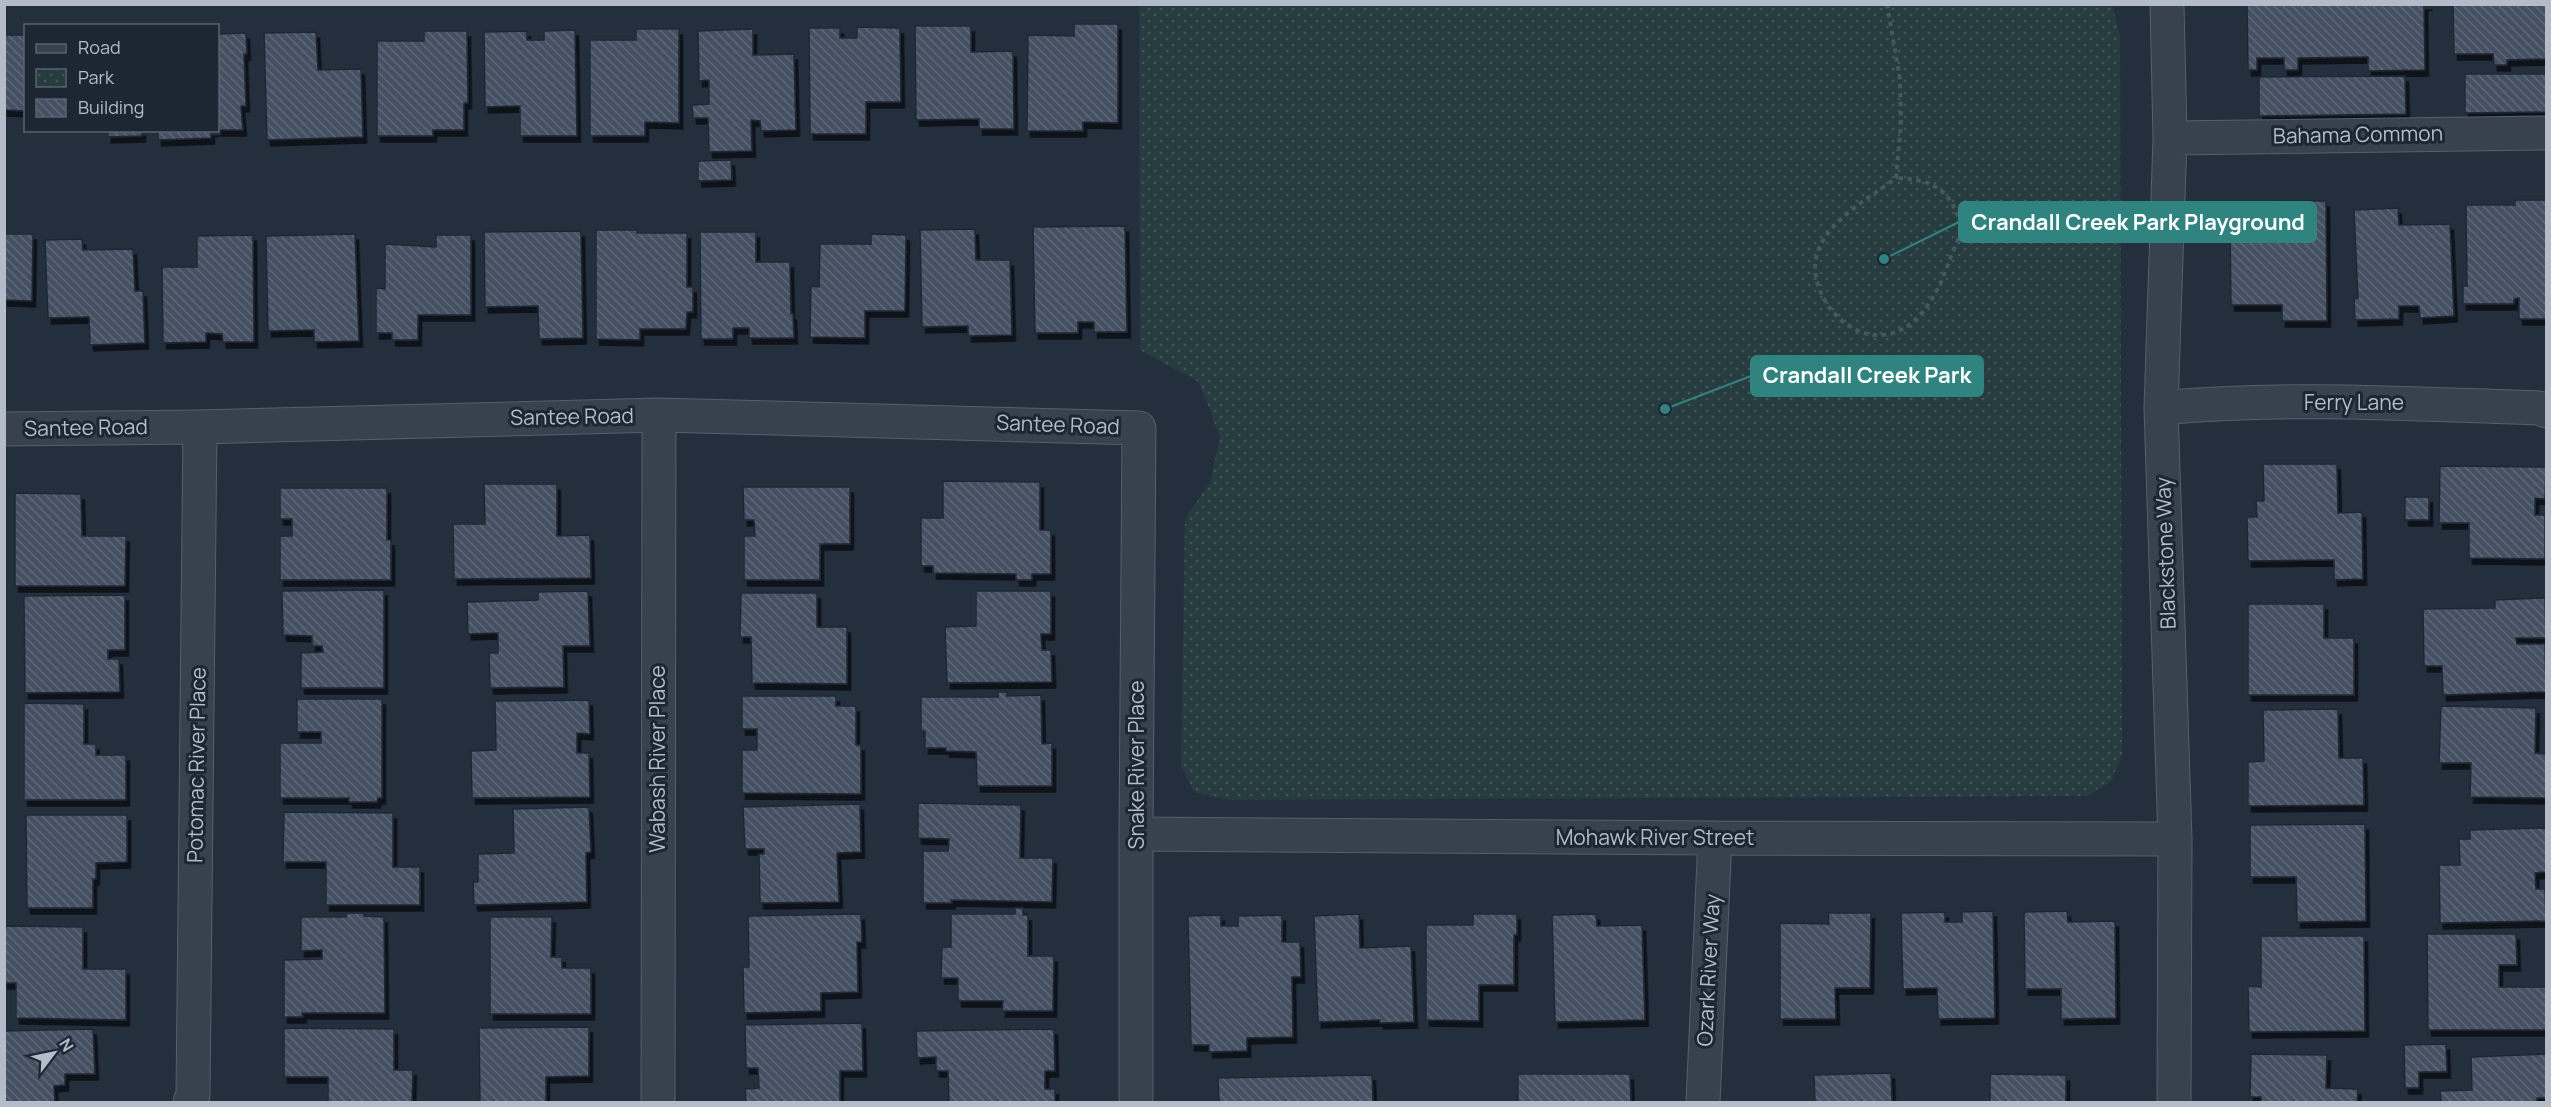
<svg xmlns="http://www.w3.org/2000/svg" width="2551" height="1107" font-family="Manrope,sans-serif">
	<defs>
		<pattern id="park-dots" width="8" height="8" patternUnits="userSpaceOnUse" patternTransform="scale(1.5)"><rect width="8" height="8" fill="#263c3f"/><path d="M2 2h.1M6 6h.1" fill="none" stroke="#435659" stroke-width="1.8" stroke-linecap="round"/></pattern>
		<pattern id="building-back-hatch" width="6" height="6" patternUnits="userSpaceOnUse" patternTransform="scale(1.5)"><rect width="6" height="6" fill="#455162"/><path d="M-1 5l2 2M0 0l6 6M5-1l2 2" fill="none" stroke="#5d6877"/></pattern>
		<filter id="shadow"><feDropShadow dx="3.5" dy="6" stdDeviation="0" flood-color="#0009"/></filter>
	</defs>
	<rect width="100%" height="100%" fill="#242f3e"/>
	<path fill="url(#park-dots)" d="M1139,5H2112L2120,35L2122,755L2111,781L2087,796L1228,800L1194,792L1181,765L1185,518L1210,483L1220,437L1199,382L1140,350Z"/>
	<path fill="url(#building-back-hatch)" stroke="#1f2835" stroke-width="1.5" filter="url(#shadow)" d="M2247,4H2429L2424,5L2425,70L2368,71V57L2298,58V70H2284V58H2257V70H2248Z
		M2453,4H2546V59L2507,60V65H2494L2493,54H2454Z
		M1074,24H1118V123L1083,122V131H1027L1028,35L1074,36Z
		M915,26H971V52L1013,51L1014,129H979V119L916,120Z
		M857,27L900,28L901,102H866V134H810L809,28H840V38H857Z
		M636,29H679V123L645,122V136H590V40H636Z
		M753,29V55L794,54L796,130L761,131L760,121L751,120L752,151L709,152L708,118H693L692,105L709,104V80L699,81L698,31Z
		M575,30L577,136H520V106L485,107L484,32L527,31V40H544V31Z
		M424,31H467L468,103H464V130H433V136H377V41H424Z
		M316,32L318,70L361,69L363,137L267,140L264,33Z
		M246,33L247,54H244L246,106H241L243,130H218V34Z
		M4,35H26V111L4,110Z
		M2465,74H2546V112L2465,113Z
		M2405,76L2406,114L2259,116V77Z
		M108,130H142V136L108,137Z
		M158,130H217L211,131V138L158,140Z
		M731,160L732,180L698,181V161Z
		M2515,200H2546V319H2519V298L2514,299V304H2463V286H2467L2466,205H2515Z
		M2278,201H2326L2327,321H2282V305H2231L2230,225H2278Z
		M2398,208L2399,225L2450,224L2454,316L2420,318L2419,306H2399V319L2355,320L2354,299L2358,298L2354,210Z
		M1125,226L1127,332H1094V322H1078V333H1035L1033,227Z
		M975,229L976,260H1010L1012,335L968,336V326L922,327L920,230Z
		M596,230H637V233H687V287H693V312H687L686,329H640V340L596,339Z
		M581,231L583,338L539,339L538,306L485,307L484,232Z
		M700,232H756V262H790L791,314H793L794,338H749V328H733V339H701Z
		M4,234H33L32,301L4,300Z
		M355,234L359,341L314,342V330L268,331L266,236Z
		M871,234L906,235L905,311H865V338L810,337L811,286L819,287L820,244H871Z
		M253,235L254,342H223L222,334L206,333V342L163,343L162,267H197V236Z
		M436,235H471V315H418V340H392V333H376V288L385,289V244L436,247Z
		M82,239L83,250L133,249L135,291H143L145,343L90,345L89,317L48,318L45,240Z
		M2263,464H2337L2338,513L2362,512L2363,579L2334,580V560L2248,561L2247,517H2257L2256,501H2264Z
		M2440,466L2546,467L2545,499L2535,498V515H2545V559L2469,558V523H2439Z
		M943,481L1040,482V530H1051V574H1032V580H1016V574L933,573V566H921V518H943Z
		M484,484H557V536L590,535L591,578L454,579L453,524H485Z
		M743,487H850V544H820V580H744V536H755L754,520H744Z
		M280,488H387V540H391V580H280V536H292V519H280Z
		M15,493L81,494L82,536H126L125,586H15Z
		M2405,497H2429V520H2405Z
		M384,590V688H301V653L323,652L322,646H312V636L283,635L282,591Z
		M588,591L590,646H563L564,687L490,688L489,653H498V633L468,634L467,602L538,600V592Z
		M976,591H1051V634H1041L1042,650H1051L1052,682L947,683L945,627L976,626Z
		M741,593H817V627H847V684L752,683L751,637H740Z
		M125,595V650H108V659H119L120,692L25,693L24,596Z
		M2545,598L2546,638H2516L2517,644H2545L2546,692L2443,695L2442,666H2424L2423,609L2495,608V600Z
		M2248,604H2324V638H2354V695H2248Z
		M998,692H1007V696L1041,695L1042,744L1052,743V786H977L976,752L946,751V748H925V731H921V697H998Z
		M742,696H836V706H856V745H861V794L742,793V750H757V729H742Z
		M297,699H382V798H378L377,802H349V798H280V743H321V732H297Z
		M589,700L590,734L577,733V753H589L590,797L472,798L471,751L496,750L495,701Z
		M24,703L84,704V744H96V755H126V800H24Z
		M2441,706L2536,708L2535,753L2546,754V798L2470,797L2471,763H2439Z
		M2338,709L2339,758H2363L2364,805L2248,806V762L2264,761L2263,710Z
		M918,803L1021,805L1020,858H1053L1052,902L951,900L952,903H923V851H948L949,839L918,838Z
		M860,804L861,852L837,853L839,902L760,903L759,854H764V849H745L743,807Z
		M589,807L591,852L586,853L587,902L474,905L473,882H478V854L514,853L513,809Z
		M284,812L393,813V867H420V905H326V862H283Z
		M26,815H127V862L96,863V879H93V908H27Z
		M2365,824L2366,921L2297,922L2296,877H2250V825Z
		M2546,828V872L2535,873L2536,889H2545L2546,921L2440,923L2439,865H2460L2459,839H2470V830Z
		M1015,908H1023V915H1028V956H1054L1053,1011H1002L1003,1001H958V978H941L942,947H951V914H1015Z
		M1993,911L1995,1018L1938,1019L1937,988L1903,989L1901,913L1945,912V922H1962V912Z
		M2067,911L2068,922L2115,921L2116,1018L2061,1019V989H2025L2024,912Z
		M347,913H364V916L384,917L385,1013H302L303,1017H284V960L322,959V950L301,951V917H346Z
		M1828,913H1871L1870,988H1835L1836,1019H1780V923L1829,924Z
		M861,914L862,942H857L858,992L821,993V1011L744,1013L743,967H749L748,916Z
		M1359,914L1360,948L1411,946L1414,1022L1380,1023V1020L1318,1022L1314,916Z
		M1473,914H1517V935H1514V985H1479V1021L1426,1020V925H1473Z
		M1596,914L1597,926L1642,925L1645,1020L1555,1022L1552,915Z
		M1221,915V926H1238V916L1282,915V942H1300L1301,977H1292L1293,1037L1247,1038V1051L1209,1052V1045H1191L1188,916Z
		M490,917H552L551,957H562V968H591V1014H490Z
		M4,926L83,927V969H126V1020L16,1018V983H4Z
		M2427,934H2516L2517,965H2499V987H2546V1030H2428Z
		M2261,936H2364L2365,1031L2249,1032L2248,986L2261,987Z
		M862,1023L863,1071H840V1102H746L745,1089L759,1088L758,1068H746L745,1025Z
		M589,1027V1076L546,1077V1102H480L479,1028Z
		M284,1028L394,1029V1070H413L412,1102H328V1077H284Z
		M93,1029L95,1074H65V1085L54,1086L55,1102H4V1031Z
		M1054,1029L1055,1071H1045V1089H1055V1102H949L948,1071H936V1057L917,1058L916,1031Z
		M2446,1044L2447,1072H2419V1088H2405L2404,1045Z
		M2251,1054L2327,1055L2326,1088L2358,1089L2357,1102H2261V1097H2250Z
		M2546,1054V1098H2537V1102H2441L2440,1091L2472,1090L2471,1057Z
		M1891,1073L1892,1102H1815L1814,1075Z
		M1518,1074H1630L1631,1102H1518Z
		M1990,1074L2066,1075V1102H1990Z
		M1372,1075L1373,1102H1219L1218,1078Z"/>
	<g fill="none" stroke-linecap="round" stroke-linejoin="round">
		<g stroke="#565f6c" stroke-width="35">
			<path id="minor" d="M2167,4L2170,138L2161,408L2175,839L2174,1102
				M2170,138L2546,133
				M2161,408C2286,396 2414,404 2539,408L2546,411
				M4,429L200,427L659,415L1139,428L1136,834V1102
				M1136,834L1715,838L2175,839
				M190,1102L193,1095L200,427
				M658,1102L659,415
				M1703,1102L1715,838"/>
		</g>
		<path stroke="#44595c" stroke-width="4" stroke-dasharray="4.5 4.5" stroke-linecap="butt" d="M1887,4L1900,79L1901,123L1896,178C1854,209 1788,242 1827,304C1837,320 1857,334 1875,335C1917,338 1939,291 1950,259C1953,251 1958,241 1960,233C1961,224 1958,214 1954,207C1941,183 1921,179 1896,178"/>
		<use href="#minor" stroke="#38414e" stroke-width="33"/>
	</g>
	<g text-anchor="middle" stroke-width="6" stroke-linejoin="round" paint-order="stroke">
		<g font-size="21" fill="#b4bcc9" stroke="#1d2633">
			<text transform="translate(2358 135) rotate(-1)" y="7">Bahama Common</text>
			<text x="2354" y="410">Ferry Lane</text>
			<text transform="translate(572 417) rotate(-1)" y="7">Santee Road</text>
			<text transform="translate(1058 425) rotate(2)" y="7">Santee Road</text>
			<text transform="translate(86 428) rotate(-1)" y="7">Santee Road</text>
			<text transform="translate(2166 553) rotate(-92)" y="7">Blackstone Way</text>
			<text transform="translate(658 759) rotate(-90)" y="7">Wabash River Place</text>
			<text transform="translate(197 765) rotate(-89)" y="7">Potomac River Place</text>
			<text transform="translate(1137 765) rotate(-90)" y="7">Snake River Place</text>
			<text x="1655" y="845">Mohawk River Street</text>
			<text transform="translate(1709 970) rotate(-87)" y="7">Ozark River Way</text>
		</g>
	</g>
	<path fill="none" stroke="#308480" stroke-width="2" d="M1884 259L1959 222M1665 409L1751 376"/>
	<g fill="#308480" stroke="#1d2633" stroke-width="2">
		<circle cx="1884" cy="259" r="6"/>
		<circle cx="1665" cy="409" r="6"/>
	</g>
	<g fill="#308480" stroke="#308480" stroke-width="2">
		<rect x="1959" y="202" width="357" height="40" rx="6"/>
		<rect x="1751" y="356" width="232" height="40" rx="6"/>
	</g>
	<g font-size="22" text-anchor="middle" font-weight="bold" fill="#fff">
		<text x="2138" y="230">Crandall Creek Park Playground</text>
		<text x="1867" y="383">Crandall Creek Park</text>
	</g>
	<rect width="2551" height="1107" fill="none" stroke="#b4bcc9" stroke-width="12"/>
	<rect x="24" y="24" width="195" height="108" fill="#1d2633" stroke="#59626f" stroke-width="1.5"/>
	<rect x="36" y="44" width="30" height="9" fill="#38414e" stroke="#59626f" stroke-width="1.5"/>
	<text x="78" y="54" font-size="18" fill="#b4bcc9">Road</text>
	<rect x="36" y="69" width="30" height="18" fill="url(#park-dots)" stroke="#59626f" stroke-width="1.5"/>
	<text x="78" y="84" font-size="18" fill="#b4bcc9">Park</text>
	<rect x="36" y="99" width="30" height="18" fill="url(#building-back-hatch)" stroke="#59626f" stroke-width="1.5"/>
	<text x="78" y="114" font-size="18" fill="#b4bcc9">Building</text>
	<g transform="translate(54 1053) rotate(58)" stroke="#1d2633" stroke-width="4.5" paint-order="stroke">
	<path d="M0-4.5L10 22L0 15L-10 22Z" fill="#b4bcc9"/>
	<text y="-9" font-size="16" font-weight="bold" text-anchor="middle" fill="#b4bcc9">N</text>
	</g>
</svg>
